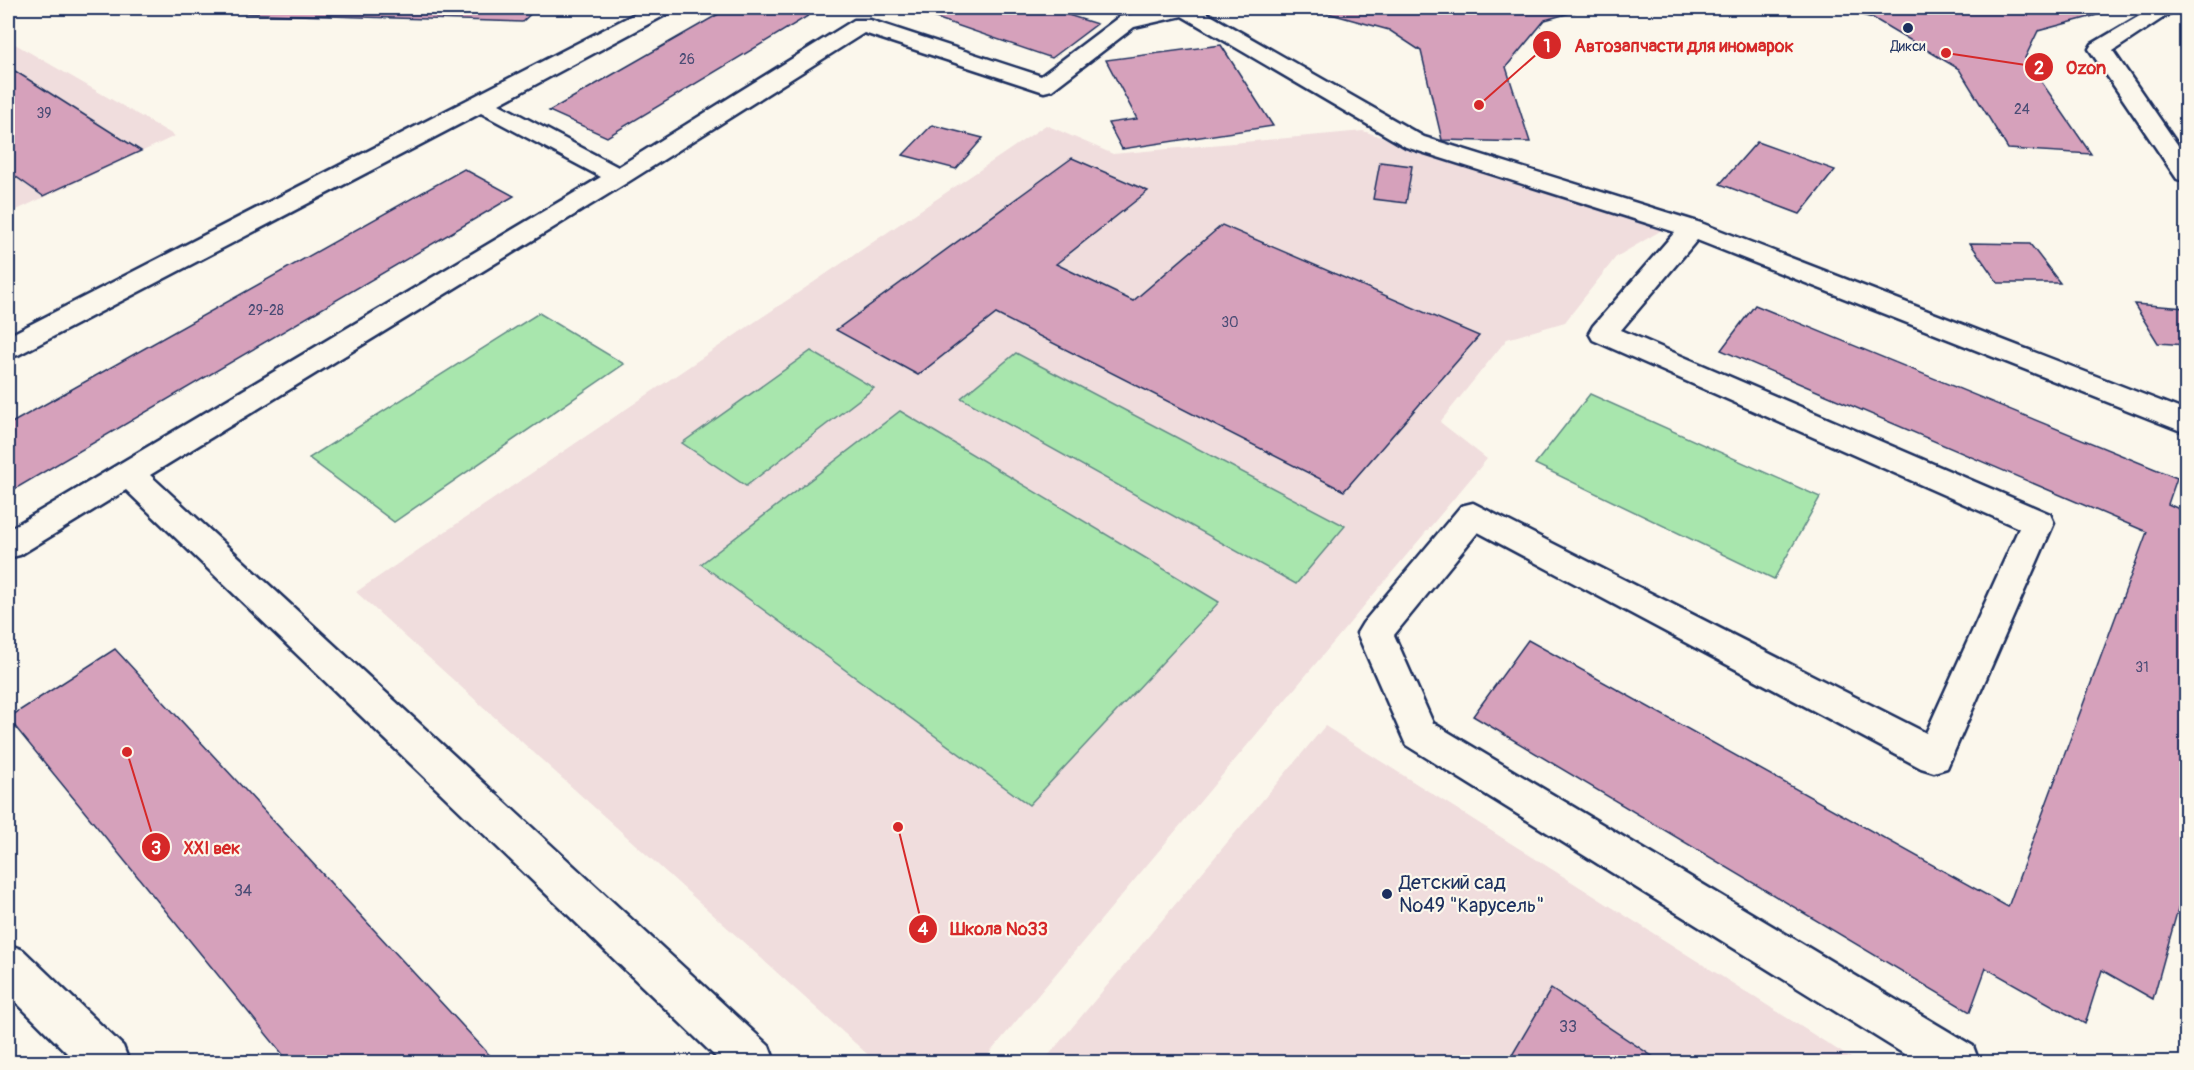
<svg xmlns="http://www.w3.org/2000/svg" width="2194" height="1070" font-family="Pangolin,sans-serif">
	<rect width="100%" height="100%" fill="#fbf7ec"/>
	<filter id="ink" filterUnits="userSpaceOnUse"><feTurbulence type="fractalNoise" baseFrequency=".0167" numOctaves="2"/><feDisplacementMap in="SourceGraphic" scale="12" xChannelSelector="R" yChannelSelector="G"/><feConvolveMatrix kernelMatrix="1 2 1 2 8 2 1 2 1" color-interpolation-filters="sRGB"/></filter>
	<g filter="url(#ink)">
		<path fill="#f0dddd" d="M8,40L175,136L8,214Z
			M1046,125L1113,154L1363,131L1667,227L1616,257L1565,322L1507,339L1440,422L1487,459L982,1062H876L356,592Z
			M1325,726L1857,1062H1043Z"/>
		<path fill="#a8e6ad" stroke="#628a86" stroke-width="1.5" d="M539,313L624,364L394,522L309,458Z
			M811,351L874,388L746,486L682,443Z
			M1016,353L1345,526L1296,584L961,398Z
			M1590,394L1820,497L1774,579L1535,464Z
			M900,411L1219,602L1029,805L701,564Z"/>
		<path fill="#d6a1bb" stroke="#1b2f5e" stroke-width="1.5" d="M139,8H537L522,22L137,10Z
			M729,8H821L607,137L549,111Z
			M907,8H1046L1097,24L1052,58Z
			M1309,8H1588L1545,20L1506,67L1530,142L1442,140L1421,51L1389,30Z
			M1834,8H2123L2038,31L2025,58L2091,154L2008,149L1959,69L1873,18Z
			M1221,45L1273,126L1122,149L1108,123L1137,119L1106,60Z
			M15,71L141,151L43,196L8,171V74Z
			M932,125L983,138L956,169L903,155Z
			M1757,142L1835,170L1800,214L1720,184Z
			M1072,158L1148,191L1056,264L1133,301L1222,225L1479,336L1344,491L996,314L918,375L836,330Z
			M1380,162L1412,166L1406,203L1373,199Z
			M464,169L514,196L8,493V425Z
			M1970,243L2030,244L2060,283H1998Z
			M2134,304L2186,308V345L2158,343Z
			M1755,305L2177,478L2168,504L2186,512V880L2153,999L2102,970L2085,1024L1986,968L1970,1012L1473,716L1528,640L2008,907L2147,532L1721,350Z
			M115,649L496,1062H289L8,718Z
			M1551,989L1661,1062H1508Z"/>
		<g fill="none" stroke-linecap="round" stroke-linejoin="round">
			<g stroke="#1b2f5e" stroke-width="5">
				<path id="minor" d="M646,8H672L669,13L499,104L618,167L854,20H870L1041,76L1119,17L1163,8H1198L1424,137L1701,223L2186,411V433L1697,240L1621,330L2050,514L2054,523L1947,768L1934,772L1921,768L1478,532L1394,635L1433,723L1973,1046L1979,1062H1917L1406,745L1357,633L1363,623L1461,506L1473,503L1926,733L2019,528L1593,340L1589,333L1593,326L1675,232L1406,147L1182,16L1134,27L1052,90L1044,92L864,33L628,182L150,475L769,1046L775,1062H721L126,490L20,555L8,558V530L601,177L481,113L18,355L8,357V336Z
					M2153,8H2178L2113,51L2186,157V182L2177,179L2089,49L2092,44Z
					M8,944L23,950L123,1046L129,1062H76L8,994Z"/>
			</g>
			<use href="#minor" fill="#fbf7ec" fill-rule="evenodd"/>
		</g>
	</g>
	<g fill="#1b2f5e" stroke="#fbf7ec" stroke-width="2">
		<circle cx="1908" cy="28" r="6"/>
		<circle cx="1387" cy="894" r="6"/>
	</g>
	<g text-anchor="middle" stroke-width="4.5" stroke-linejoin="round" paint-order="stroke">
		<g font-size="14" fill="#1b2f5e" stroke="#fbf7ec">
			<text x="1908" y="51">Дикси</text>
		</g>
		<g font-size="14" fill="#4a4c75">
			<text x="687" y="64">26</text>
			<text x="2022" y="114">24</text>
			<text x="44" y="118">39</text>
			<text x="266" y="315">29-28</text>
			<text x="1230" y="327">30</text>
			<text x="2142" y="672">31</text>
		</g>
		<g font-size="16" fill="#4a4c75">
			<text x="243" y="896">34</text>
			<text x="1568" y="1032">33</text>
		</g>
		<g font-size="20" fill="#1b2f5e" stroke="#fbf7ec" text-anchor="start">
			<text x="1399" y="889">Детский сад<tspan x="1399" dy="23">№49 "Карусель"</tspan></text>
		</g>
	</g>
	<path fill="none" stroke="#d62828" stroke-width="2" d="M1479 105L1547 45M1946 53L2039 67M127 752L156 847M898 827L923 929"/>
	<g fill="#d62828" stroke="#fbf7ec" stroke-width="2">
		<circle cx="1479" cy="105" r="6"/>
		<circle cx="1946" cy="53" r="6"/>
		<circle cx="127" cy="752" r="6"/>
		<circle cx="898" cy="827" r="6"/>
		<circle cx="1547" cy="45" r="15"/>
		<circle cx="2039" cy="67" r="15"/>
		<circle cx="156" cy="847" r="15"/>
		<circle cx="923" cy="929" r="15"/>
	</g>
	<g font-size="18" text-anchor="middle" font-weight="bold" fill="#fff">
		<text x="1547" y="52">1</text>
		<text x="2039" y="74">2</text>
		<text x="156" y="854">3</text>
		<text x="923" y="935">4</text>
	</g>
	<g font-size="18" text-anchor="middle" font-weight="bold" fill="#d62828" stroke="#fbf7ec" stroke-width="4.5" stroke-linejoin="round" paint-order="stroke">
		<text x="1684" y="52">Автозапчасти для иномарок</text>
		<text x="2086" y="74">Ozon</text>
		<text x="212" y="854">XXI век</text>
		<text x="999" y="935">Школа №33</text>
	</g>
	<rect width="2194" height="1070" fill="none" stroke="#fbf7ec" stroke-width="30"/>
	<rect x="15" y="15" width="2164" height="1040" fill="none" stroke="#1b2f5e" stroke-width="2" filter="url(#ink)"/>
</svg>
